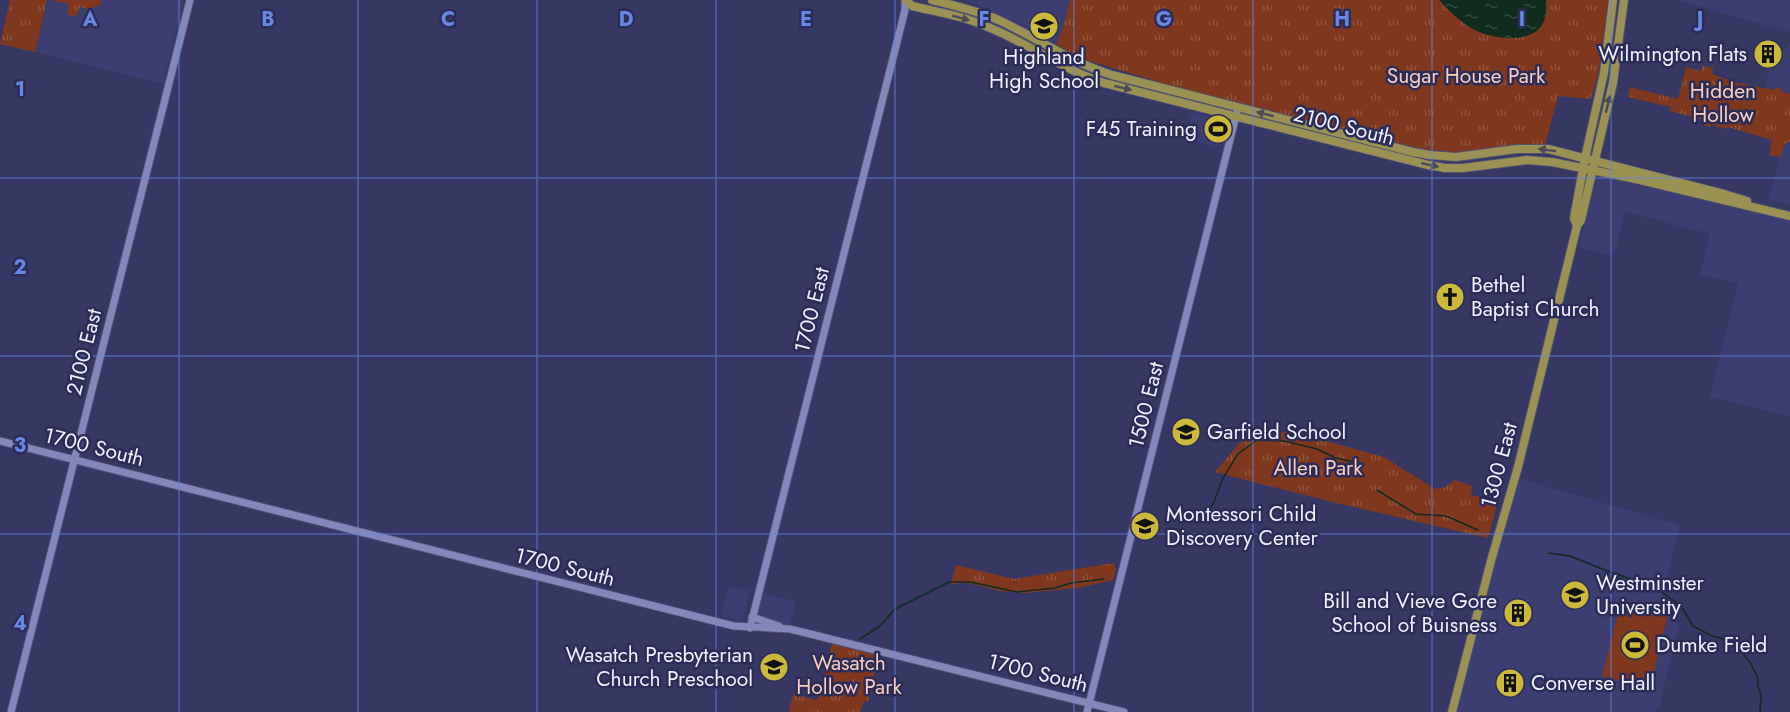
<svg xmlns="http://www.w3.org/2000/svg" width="1790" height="712" font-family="Jost,sans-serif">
	<defs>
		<pattern id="park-tufts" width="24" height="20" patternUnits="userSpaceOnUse" patternTransform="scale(1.5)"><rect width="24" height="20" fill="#7f381d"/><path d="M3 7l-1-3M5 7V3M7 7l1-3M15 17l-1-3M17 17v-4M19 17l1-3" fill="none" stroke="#91553f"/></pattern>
		<pattern id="water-ripples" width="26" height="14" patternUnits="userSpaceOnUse" patternTransform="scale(1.5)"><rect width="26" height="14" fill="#0f2c1e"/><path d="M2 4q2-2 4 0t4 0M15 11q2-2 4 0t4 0" fill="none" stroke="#324b40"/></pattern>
	</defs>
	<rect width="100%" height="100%" fill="#363763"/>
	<path fill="#3c3d70" d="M47,0L100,5L102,0H184L163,84L35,52Z
		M965,0H1070L1062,31L1056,44L1017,22Z
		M1679,0H1790V32L1752,22Z
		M1790,43V93L1765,87L1770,63Z
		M1192,112L1226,120L1220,147L1186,139Z
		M1787,142H1790V204L1768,199L1783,147Z
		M1597,175L1621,179L1790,221V416L1710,397L1738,284L1700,274L1710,234L1625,212L1614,256L1579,247Z
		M1520,479L1680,525L1660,608L1666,609L1679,625L1660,704L1654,712H1457L1496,560Z
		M728,586L750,591L743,621L721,616Z
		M763,593L796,601L790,625L757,616Z"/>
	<path fill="#7f381d" d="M1621,602L1668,614L1650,688L1602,676Z"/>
	<path fill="url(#park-tufts)" d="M10,0H47L35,52L0,44Z
		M51,0H102L100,5L89,9L80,7L76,17L67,14L69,4Z
		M1070,0H1608L1599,70L1591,99L1558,96L1545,145L1523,144L1483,151L1460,153L1434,152L1185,90L1080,58L1056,44L1062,31Z
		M1703,66L1713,68L1712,74L1734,82L1774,90L1777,87L1780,88L1781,91L1790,94V142H1787L1783,147L1781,157L1769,155L1772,140L1728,127L1727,129L1711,125L1710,127L1704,126L1705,120L1670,111L1671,107L1628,97L1630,87L1678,99L1686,67L1701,71Z
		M1249,432H1294L1384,457L1435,489L1445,487L1455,480L1472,486L1471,495L1498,501L1488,538L1328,501L1215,472Z
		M1113,563L1116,569L1113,580L1078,588L1024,593L1001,591L967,583L951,584L956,565L1014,579Z
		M832,644L878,655L868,702L864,701L860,712H789L793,694L816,700L818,699Z"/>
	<path fill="url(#water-ripples)" d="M1439,0H1546C1546,8 1547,16 1543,23C1533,44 1496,39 1479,32C1463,25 1450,12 1439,0Z"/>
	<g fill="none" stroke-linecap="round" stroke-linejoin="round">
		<path stroke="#0f2c1e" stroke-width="1.5" d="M1377,490L1416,514L1446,516L1478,530
			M1203,518L1213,504L1223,478L1238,454L1257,440L1284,441L1317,449L1336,458L1363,464
			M1548,553L1570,556L1610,572L1653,586L1681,606L1693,626L1712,636L1732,641L1750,662L1758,678V687L1761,694L1760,712
			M860,639L880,626L895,609L949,582H970L1017,592L1055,588L1071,583L1104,579"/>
		<g stroke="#505072" stroke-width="9">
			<path id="minor" d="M0,441L734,626L790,629L1124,712
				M752,617L779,626
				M750,628L892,62L905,10V0
				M11,712L190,0
				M1087,712L1237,112"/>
		</g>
		<g stroke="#505072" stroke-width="10">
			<path id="major" d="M906,0L912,6C937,12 964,16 988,27C1028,43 1063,70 1104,83L1428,165L1445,168H1463L1527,160L1552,162L1636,179L1790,216
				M932,0C953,5 974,10 994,18C1035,36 1070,62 1112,75L1413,152L1430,155L1456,157L1517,149H1548L1724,194L1747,201
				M1577,226L1574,218L1585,158L1604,73L1613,0
				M1452,712L1491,561L1518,467L1577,226L1581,220L1613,83L1624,0"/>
		</g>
		<use href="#minor" stroke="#8487ba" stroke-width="7"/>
		<use href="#major" stroke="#9b9153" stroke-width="8"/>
	</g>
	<defs><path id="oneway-solid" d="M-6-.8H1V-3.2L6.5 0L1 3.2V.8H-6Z" transform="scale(1.5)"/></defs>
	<g fill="#4d4a56">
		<use href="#oneway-solid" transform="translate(961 18) rotate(15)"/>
		<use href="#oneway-solid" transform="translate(1123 88) rotate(14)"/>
		<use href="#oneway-solid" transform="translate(1608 104) rotate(-76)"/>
		<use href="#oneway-solid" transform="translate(1265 114) rotate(-166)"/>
		<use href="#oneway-solid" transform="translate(1547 150) rotate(-173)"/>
		<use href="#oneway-solid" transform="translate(1430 165) rotate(12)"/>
	</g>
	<path fill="none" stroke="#6687e4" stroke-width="1.5" stroke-opacity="0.55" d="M179,0V712M358,0V712M537,0V712M716,0V712M895,0V712M1074,0V712M1253,0V712M1432,0V712M1611,0V712M0,178H1790M0,356H1790M0,534H1790"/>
	<defs>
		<g id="school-disc" transform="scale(1.5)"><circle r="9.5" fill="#ccb939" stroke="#2c2c58"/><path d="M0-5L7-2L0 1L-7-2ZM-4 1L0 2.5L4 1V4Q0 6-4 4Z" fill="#111"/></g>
		<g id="building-disc" transform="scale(1.5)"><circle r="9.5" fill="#ccb939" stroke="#2c2c58"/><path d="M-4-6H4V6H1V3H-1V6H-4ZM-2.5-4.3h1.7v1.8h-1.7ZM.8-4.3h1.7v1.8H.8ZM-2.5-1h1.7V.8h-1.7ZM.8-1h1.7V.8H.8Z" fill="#111"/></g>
		<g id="stadium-disc" transform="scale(1.5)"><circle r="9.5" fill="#ccb939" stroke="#2c2c58"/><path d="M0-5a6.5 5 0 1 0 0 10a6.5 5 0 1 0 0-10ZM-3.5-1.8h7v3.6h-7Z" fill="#111"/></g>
		<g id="church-disc" transform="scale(1.5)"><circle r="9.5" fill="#ccb939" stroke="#2c2c58"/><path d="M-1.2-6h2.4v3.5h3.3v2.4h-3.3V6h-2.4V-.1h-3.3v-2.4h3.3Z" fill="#111"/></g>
		<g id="university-disc" transform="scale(1.5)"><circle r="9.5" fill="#ccb939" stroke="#2c2c58"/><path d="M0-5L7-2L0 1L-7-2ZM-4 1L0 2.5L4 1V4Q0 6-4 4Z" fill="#111"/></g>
	</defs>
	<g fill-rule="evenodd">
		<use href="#school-disc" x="1044" y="26"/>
		<use href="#building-disc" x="1768" y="54"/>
		<use href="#stadium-disc" x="1218" y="129"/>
		<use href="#church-disc" x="1450" y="297"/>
		<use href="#school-disc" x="1186" y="432"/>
		<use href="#school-disc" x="1145" y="526"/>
		<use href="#university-disc" x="1575" y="595"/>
		<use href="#building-disc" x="1518" y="613"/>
		<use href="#stadium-disc" x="1635" y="645"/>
		<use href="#school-disc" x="774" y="667"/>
		<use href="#building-disc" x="1510" y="683"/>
	</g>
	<g text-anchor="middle" stroke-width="5" stroke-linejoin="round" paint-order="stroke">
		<g font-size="21" fill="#eef0fb" stroke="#2c2c58" text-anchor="start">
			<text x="1747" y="61" text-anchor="end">Wilmington Flats</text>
			<text x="1044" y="64" text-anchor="middle">Highland<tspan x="1044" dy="24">High School</tspan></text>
			<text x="1197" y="136" text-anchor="end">F45 Training</text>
			<text x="1471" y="292">Bethel<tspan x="1471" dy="24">Baptist Church</tspan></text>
			<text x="1207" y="439">Garfield School</text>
			<text x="1166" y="521">Montessori Child<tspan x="1166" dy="24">Discovery Center</tspan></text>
			<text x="1596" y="590">Westminster<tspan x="1596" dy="24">University</tspan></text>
			<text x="1497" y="608" text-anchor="end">Bill and Vieve Gore<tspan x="1497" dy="24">School of Buisness</tspan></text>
			<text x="1656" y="652">Dumke Field</text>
			<text x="753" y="662" text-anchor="end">Wasatch Presbyterian<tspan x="753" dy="24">Church Preschool</tspan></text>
			<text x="1531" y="690">Converse Hall</text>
		</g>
		<g font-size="21" fill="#facebe" stroke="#2c2c58">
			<text x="1466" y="83">Sugar House Park</text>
			<text x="1723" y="98">Hidden<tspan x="1723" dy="24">Hollow</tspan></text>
			<text x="1318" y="475">Allen Park</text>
			<text x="849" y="670">Wasatch<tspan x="849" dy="24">Hollow Park</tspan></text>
		</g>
		<g font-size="21" fill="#eef0fb" stroke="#2c2c58">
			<text transform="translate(1344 126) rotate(14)" y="7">2100 South</text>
			<text transform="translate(812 310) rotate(-76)" y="7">1700 East</text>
			<text transform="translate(84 352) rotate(-76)" y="7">2100 East</text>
			<text transform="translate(1146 405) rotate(-76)" y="7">1500 East</text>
			<text transform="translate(94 447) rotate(14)" y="7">1700 South</text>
			<text transform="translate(1499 465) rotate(-75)" y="7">1300 East</text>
			<text transform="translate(565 567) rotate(14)" y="7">1700 South</text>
			<text transform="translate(1038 673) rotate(14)" y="7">1700 South</text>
		</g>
	</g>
	<g font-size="20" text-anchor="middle" font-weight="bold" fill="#6687e4" stroke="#2c2c58" stroke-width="5" stroke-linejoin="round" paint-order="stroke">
		<text x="90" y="26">A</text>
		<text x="268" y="26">B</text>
		<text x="448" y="26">C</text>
		<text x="626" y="26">D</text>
		<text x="806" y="26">E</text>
		<text x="984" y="26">F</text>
		<text x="1164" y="26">G</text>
		<text x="1342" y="26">H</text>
		<text x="1522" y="26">I</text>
		<text x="1700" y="26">J</text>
		<text x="20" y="96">1</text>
		<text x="20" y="274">2</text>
		<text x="20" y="452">3</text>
		<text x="20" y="630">4</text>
	</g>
</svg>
